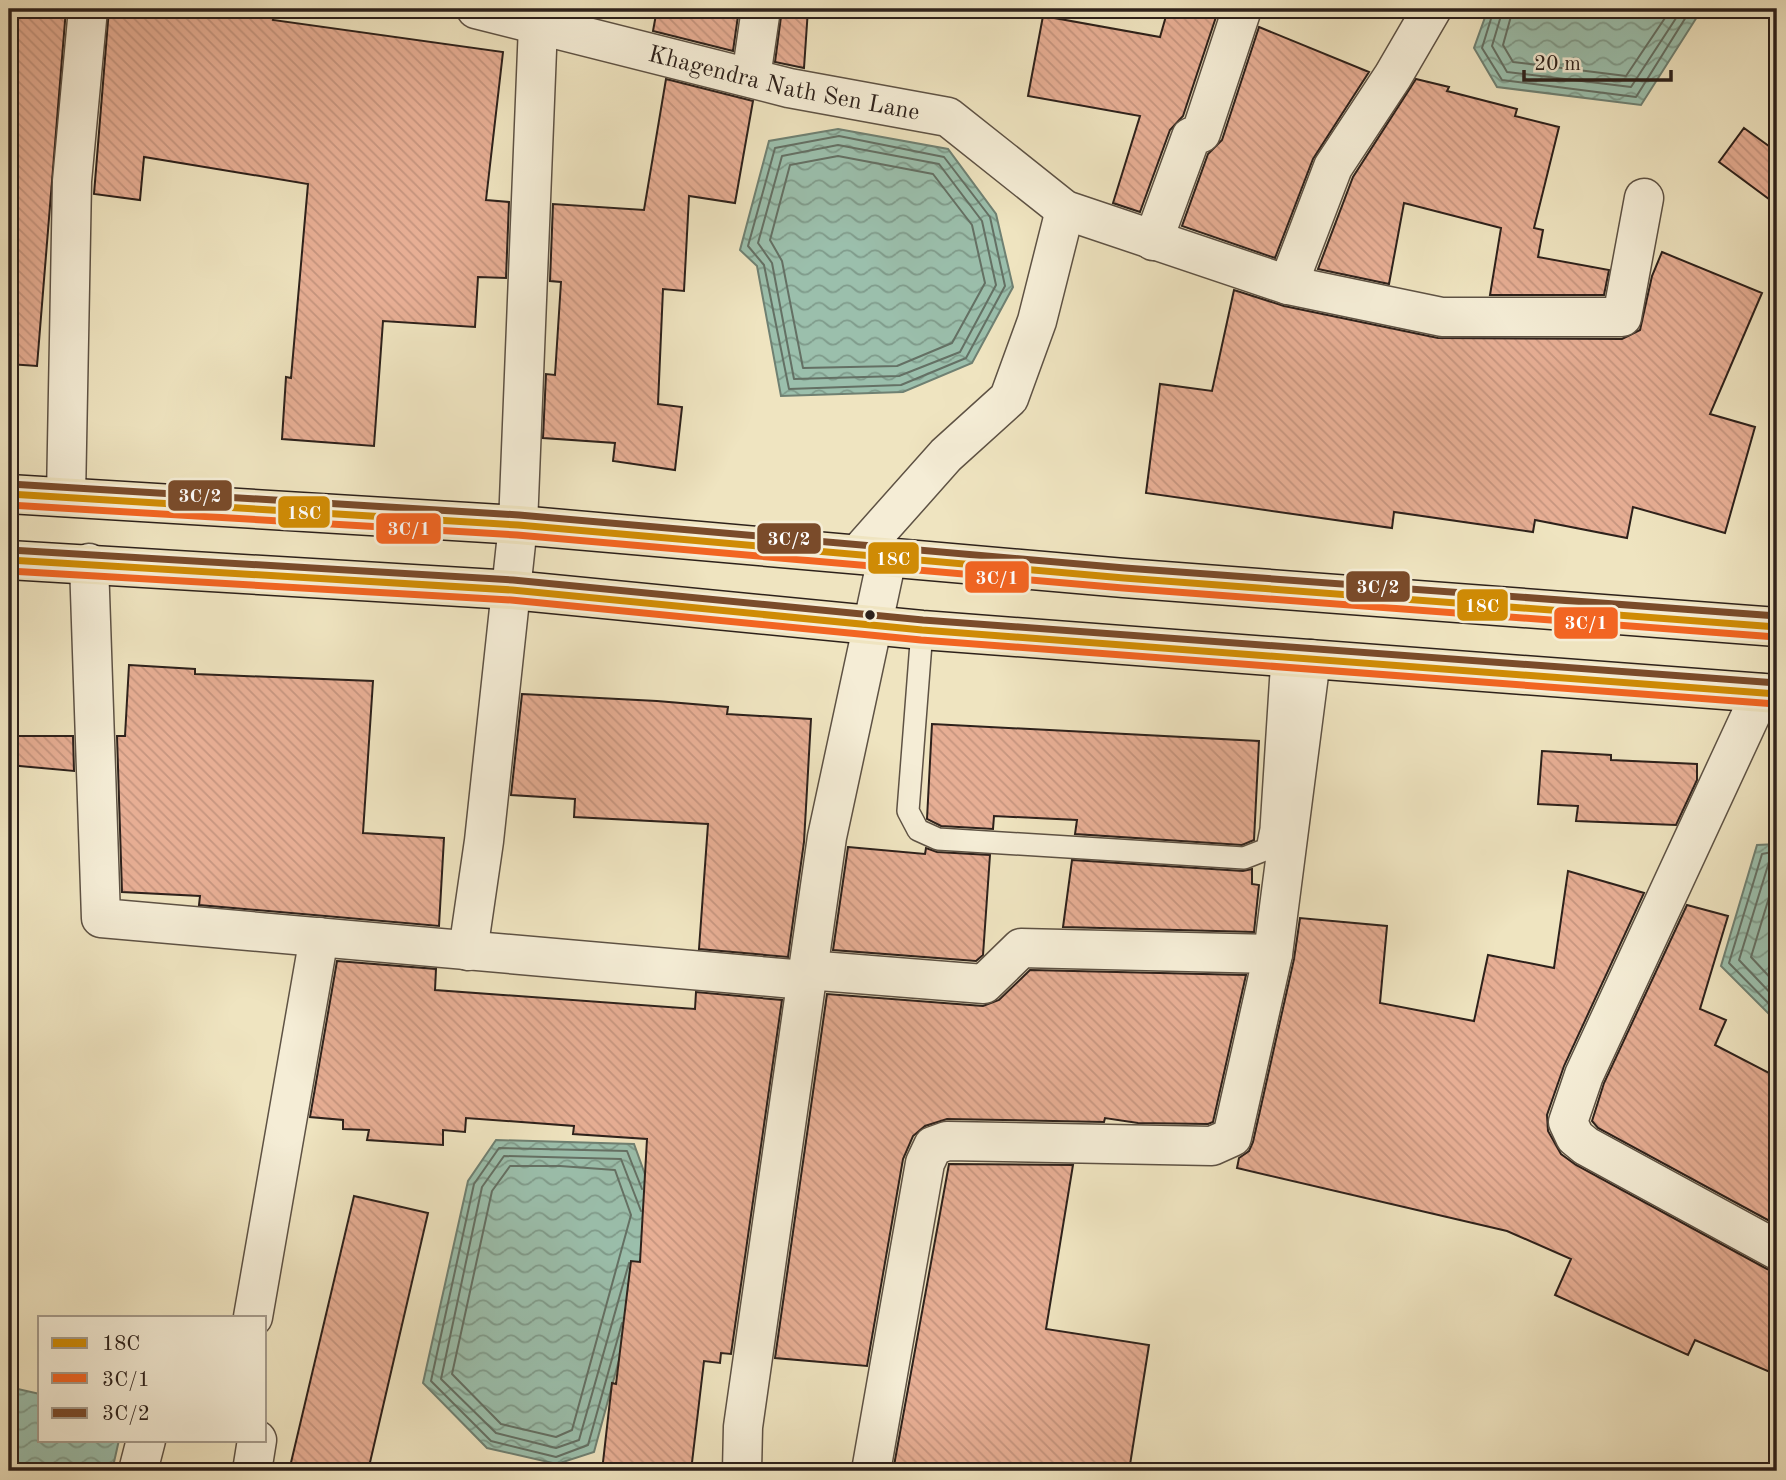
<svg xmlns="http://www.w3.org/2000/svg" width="1786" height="1480" font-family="'Old Standard TT',serif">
	<defs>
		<pattern id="water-waves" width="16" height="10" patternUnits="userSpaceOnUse" patternTransform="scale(1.75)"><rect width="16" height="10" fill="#9bbfac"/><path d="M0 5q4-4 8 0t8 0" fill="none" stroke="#7f9b8b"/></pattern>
		<pattern id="building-back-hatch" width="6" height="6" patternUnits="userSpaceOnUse" patternTransform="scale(1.75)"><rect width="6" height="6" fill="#e7ae94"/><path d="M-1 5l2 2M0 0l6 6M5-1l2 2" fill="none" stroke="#c6957f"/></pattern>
	</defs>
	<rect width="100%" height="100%" fill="#efe4c0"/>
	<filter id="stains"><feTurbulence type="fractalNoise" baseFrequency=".00286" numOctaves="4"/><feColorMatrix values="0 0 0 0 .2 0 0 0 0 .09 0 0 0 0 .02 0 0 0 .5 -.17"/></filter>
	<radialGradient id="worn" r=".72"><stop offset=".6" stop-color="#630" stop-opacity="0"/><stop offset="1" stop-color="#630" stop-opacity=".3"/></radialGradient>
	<path fill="url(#water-waves)" stroke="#6f8072" stroke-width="2" d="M1488,9H1698L1697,17L1641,105L1497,87L1474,48Z
		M838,129L948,149L996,214L1013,287L972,363L903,392L781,396L757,266L740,250L769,141Z
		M1777,844V1022L1721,966L1757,845Z
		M496,1140L634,1144L659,1213L594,1452L557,1464L487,1448L423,1383L468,1181Z
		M9,1387L40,1394V1440H119L112,1471H9Z"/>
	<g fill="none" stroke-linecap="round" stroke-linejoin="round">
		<path stroke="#647064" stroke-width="2" d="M1494,9L1482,48L1502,80L1636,97L1691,9
			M1503,9L1492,46L1507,72L1631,87L1682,9
			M1513,9L1503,45L1513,62L1626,76L1671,9
			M839,136L944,157L990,217L1005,286L966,358L901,385L789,389L764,265L748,246L775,148Z
			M838,145L939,164L982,221L996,285L960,352L899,376L794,379L772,263L758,243L782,156Z
			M838,156L933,174L972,225L985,283L952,343L897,366L803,368L782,261L770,240L790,165Z
			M1777,851L1762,854L1729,963L1777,1012
			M1777,860L1769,862L1739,960L1777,1000
			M1777,871L1751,957L1777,985
			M560,1166L615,1170L631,1215L572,1430L556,1437L501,1424L452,1374L492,1191L510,1166Z
			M629,1263L579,1440L556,1448L496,1433L441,1379L482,1187L504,1156L621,1159L641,1211
			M622,1323L588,1445L556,1457L491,1441L431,1381L474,1184L499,1148L627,1151L642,1189"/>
	</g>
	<path fill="url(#building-back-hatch)" stroke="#2d211b" stroke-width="2" d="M9,9H66L37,366L9,364Z
		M109,9H275L273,20L503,52L486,200L509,202L506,278L478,277L475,327L383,321L374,446L282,439L286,377L291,378L308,184L144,157L140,200L94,194Z
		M657,9H739L733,51L653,31Z
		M782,9H808L804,68L775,62Z
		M1168,9L1218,11L1183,116L1170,130L1140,212L1113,203L1140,116L1028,96L1043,16L1160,37Z
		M1259,27L1369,72L1313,159L1275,258L1182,226L1208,154L1222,140Z
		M666,79L753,101L735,203L689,196L684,291L663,289L658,404L682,407L675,470L613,461L615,443L543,438L546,374L555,375L561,282L550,281L553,204L644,210Z
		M1416,79L1449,87L1447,91L1517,109L1515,116L1559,127L1534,228L1543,230L1538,257L1609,270L1604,295H1490L1501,228L1404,203L1389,284L1318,269L1353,177Z
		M1744,128L1777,152V205L1719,162Z
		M1662,252L1762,293L1710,414L1755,427L1725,533L1633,507L1627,538L1535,520L1533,532L1394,512L1392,528L1146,493L1160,384L1212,391L1234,290L1284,306L1438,338L1622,339L1640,330L1652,276Z
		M129,665L195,669V674L373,681L363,833L444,838L439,926L199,905L200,896L122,892L117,736H125Z
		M522,694L657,701L728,707L727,714L811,719L804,842L788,957L699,949L708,824L574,817L575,799L511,795Z
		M932,724L1259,741L1254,840L1242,845L1075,834L1077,820L994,816L993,829L941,826L927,819Z
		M9,736H73L74,771L9,765Z
		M1542,751L1611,755V760L1697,764V780L1676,825L1576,821L1578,806L1538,804Z
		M848,847L925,854L926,848L937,852L990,855L983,955L976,961L833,950Z
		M1072,860L1243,871L1252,869V884L1259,885L1254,932L1063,927Z
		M1568,871L1644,893L1564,1066L1547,1115L1548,1131L1561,1154L1576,1165L1767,1269L1777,1272V1375L1695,1340L1688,1355L1555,1295L1571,1259L1507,1231L1237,1168L1239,1158L1249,1151L1253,1142L1294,959L1300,918L1387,926L1380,1003L1474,1021L1488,955L1554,968Z
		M1687,905L1728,916L1700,1009L1726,1020L1715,1045L1777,1077V1225L1598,1128L1592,1121L1604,1083Z
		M337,961L436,969L435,990L695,1009L696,992L782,1000L731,1354L721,1353L720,1363L704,1361L691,1471H602L612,1383L616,1384L631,1261L640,1262L647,1139L573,1134L574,1126L466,1118L465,1132L443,1130V1145L367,1140L369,1130L343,1129V1120L310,1117Z
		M1030,970L1246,975L1213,1122L1208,1124L1138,1123L1105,1118L1104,1122L947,1119L925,1126L913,1136L903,1159L867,1366L775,1358L827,994L983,1006L999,1000Z
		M949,1164L1073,1165L1046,1329L1149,1345L1129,1471H893Z
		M354,1196L428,1213L368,1471H289Z"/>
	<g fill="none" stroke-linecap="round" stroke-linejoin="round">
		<g stroke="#5e5244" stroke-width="24">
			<path id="service" d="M922,630L908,811L918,830L938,839L1244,858L1267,849L1271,829L1282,657"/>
		</g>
		<g stroke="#5e5244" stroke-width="41">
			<g id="minor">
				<path id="s1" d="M476,9L789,88L948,117L1065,210L1288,285L1442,317H1622L1644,198"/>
				<path d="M751,77L761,9"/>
				<path d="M1153,241L1191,137L1201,133L1242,9"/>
				<path d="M1288,285L1333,167L1393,76L1432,9"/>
				<path d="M66,497L72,181L88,9"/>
				<path d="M858,554L946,455L1009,398L1037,321L1065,210"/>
				<path d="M89,563L101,918L805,980"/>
				<path d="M1761,693L1584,1075L1568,1122L1575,1137L1586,1146L1777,1250"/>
				<path d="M468,951L484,841L518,525L538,25"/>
				<path d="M807,970L984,984L1021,948L1273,954"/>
				<path d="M253,1317L319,937"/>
				<path d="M138,1471L146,1440"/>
				<path d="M252,1471L257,1440"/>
				<path d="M742,1471L743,1427L827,837L887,558"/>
				<path d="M871,1471L925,1163L933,1146L947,1141L1212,1146L1232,1137L1273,954L1311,659"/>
			</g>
		</g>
		<g stroke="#2d211b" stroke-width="41">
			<path id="primary" d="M9,494L518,525L1124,578L1777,627
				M9,560L512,590L922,630L1777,694"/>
		</g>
		<use href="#service" stroke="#f5edd6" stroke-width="21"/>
		<use href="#minor" stroke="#f5edd6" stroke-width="38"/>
		<use href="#primary" stroke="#efe4c0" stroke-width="38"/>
		<g stroke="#f5edd6" stroke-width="12">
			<path id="bus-1" d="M9,494L518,525L1124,578L1777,627
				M9,560L512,590L922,630L1777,694"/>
		</g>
		<g stroke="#f5edd6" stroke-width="12">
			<path id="bus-2" d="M9,505L517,535L1123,588L1776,637
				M9,571L511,600L921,640L1776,704"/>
		</g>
		<g stroke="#f5edd6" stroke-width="12">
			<path id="bus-3" d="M10,484L519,515L1125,568L1777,616
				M10,550L513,580L923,620L1777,683"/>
		</g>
		<use href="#bus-1" stroke="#cf8b05" stroke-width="7"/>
		<use href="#bus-2" stroke="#f26522" stroke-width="7"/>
		<use href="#bus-3" stroke="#7a4b2a" stroke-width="7"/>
	</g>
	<circle fill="#2d211b" stroke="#f5edd6" stroke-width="2.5" cx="870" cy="615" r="6"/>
	<g text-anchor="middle" stroke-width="7" stroke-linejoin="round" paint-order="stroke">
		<g font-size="24" fill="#2d211b" stroke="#f5edd6">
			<text dy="8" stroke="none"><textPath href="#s1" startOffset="317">Khagendra Nath Sen Lane</textPath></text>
		</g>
	</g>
	<g stroke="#f5edd6" stroke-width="2.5">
		<rect x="167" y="479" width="66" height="33" rx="7" fill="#7a4b2a"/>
		<rect x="277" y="495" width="54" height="34" rx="7" fill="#cf8b05"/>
		<rect x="375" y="512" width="67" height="33" rx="7" fill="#f26522"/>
		<rect x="756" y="522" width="66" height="33" rx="7" fill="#7a4b2a"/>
		<rect x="867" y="541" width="53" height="34" rx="7" fill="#cf8b05"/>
		<rect x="964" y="560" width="66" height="34" rx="7" fill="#f26522"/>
		<rect x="1345" y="570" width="66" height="33" rx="7" fill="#7a4b2a"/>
		<rect x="1456" y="588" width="53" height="34" rx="7" fill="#cf8b05"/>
		<rect x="1553" y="606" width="66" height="34" rx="7" fill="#f26522"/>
	</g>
	<g font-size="19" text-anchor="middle" font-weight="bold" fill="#fff">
		<text x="200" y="502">3C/2</text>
		<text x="304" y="519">18C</text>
		<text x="409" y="535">3C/1</text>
		<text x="789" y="545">3C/2</text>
		<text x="893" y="565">18C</text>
		<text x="997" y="584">3C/1</text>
		<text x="1378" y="593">3C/2</text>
		<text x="1482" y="612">18C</text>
		<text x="1586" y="629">3C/1</text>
	</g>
	<rect width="1786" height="1480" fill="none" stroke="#efe4c0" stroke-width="35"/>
	<rect x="10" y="10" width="1765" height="1459" fill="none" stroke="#2d211b" stroke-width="3.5"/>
	<rect x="18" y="18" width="1751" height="1445" fill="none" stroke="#2d211b" stroke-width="2"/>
	<rect x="38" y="1316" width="228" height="126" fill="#f5edd6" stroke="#a59b8b" stroke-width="2"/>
	<rect x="52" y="1338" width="35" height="10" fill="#cf8b05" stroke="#a59b8b" stroke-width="2"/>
	<text x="102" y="1350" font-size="21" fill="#2d211b">18C</text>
	<rect x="52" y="1373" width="35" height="10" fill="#f26522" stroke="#a59b8b" stroke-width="2"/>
	<text x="102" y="1386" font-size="21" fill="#2d211b">3C/1</text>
	<rect x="52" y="1408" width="35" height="10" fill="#7a4b2a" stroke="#a59b8b" stroke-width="2"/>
	<text x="102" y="1420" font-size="21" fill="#2d211b">3C/2</text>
	<path d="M1524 70v10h147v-10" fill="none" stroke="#2d211b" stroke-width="3.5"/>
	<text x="1534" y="70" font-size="21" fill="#2d211b" stroke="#f5edd6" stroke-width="5" paint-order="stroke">20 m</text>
	<rect width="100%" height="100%" filter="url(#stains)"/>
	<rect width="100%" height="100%" fill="url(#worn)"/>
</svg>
